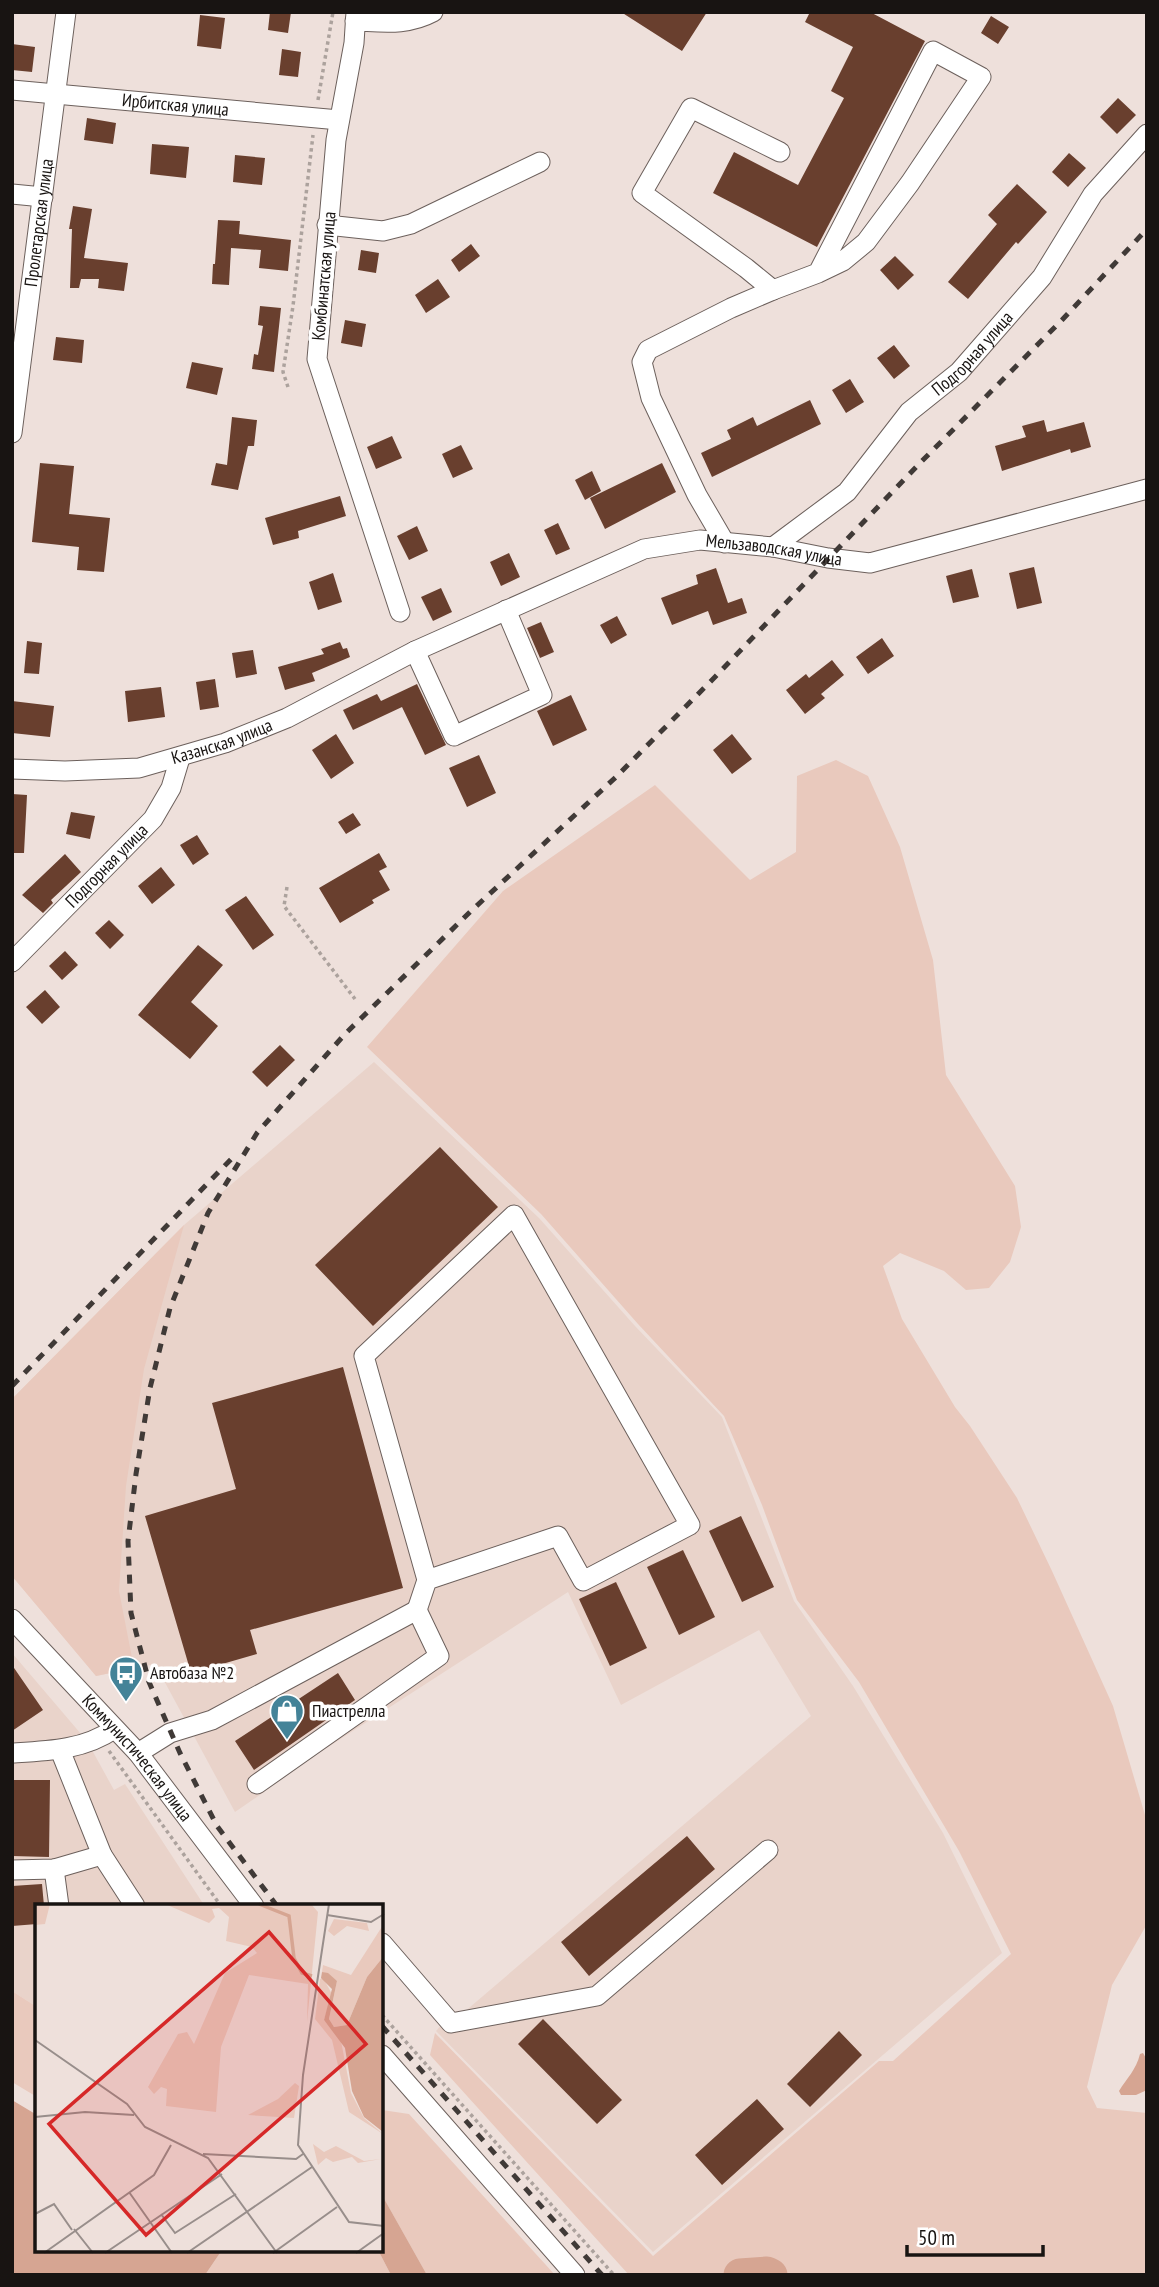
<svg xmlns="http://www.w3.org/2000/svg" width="1159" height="2287" font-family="'PT Sans Narrow',sans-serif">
	<rect width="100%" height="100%" fill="#eee0db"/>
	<path fill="#e9d3ca" d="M374,1062L539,1218L635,1326L722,1417L794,1601L853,1686L943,1833L1002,1953L653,2252L436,2031L450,2015L456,2019L811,1716L759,1630L621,1705L568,1592L263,1789L264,1792L235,1812L155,1664L96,1676L12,1576V1399L184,1225Z
		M12,1653L87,1741L114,1790L125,1784L204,1905L37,1906V2007L12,1991Z"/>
	<path fill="#e9c9bd" d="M836,760L868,776L900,847L933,960L946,1075L1015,1186L1021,1227L1010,1262L989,1288L966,1290L944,1271L900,1253L883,1266L902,1319L955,1407L970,1426L1017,1498L1052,1571L1113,1706L1145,1815L1147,1924L1112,1985L1087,2087L1097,2108L1147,2113V2275H629L430,2055L435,2033L653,2256L879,2061H893L1011,1954L959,1851L859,1682L797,1600L762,1505L724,1416L638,1324L541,1214L367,1047L503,891L655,785L750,880L796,852L797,776Z
		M184,1225L144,1369L126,1486L119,1591L134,1668L96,1676L12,1576V1399Z
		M12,1991L37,2007V2097L12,2082Z
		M382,2110L409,2114L555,2275H427L382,2195Z
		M222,2250H378L391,2275H205Z"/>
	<path fill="#d6a592" d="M1143,2053L1147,2060V2090L1136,2095H1121L1119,2091C1127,2078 1136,2070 1140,2054Z
		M12,2100L37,2115V2250H222L205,2275H12Z
		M382,2195L427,2275H391L378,2250H382Z"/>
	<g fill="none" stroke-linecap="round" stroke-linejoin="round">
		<path stroke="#d6a592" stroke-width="33" d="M740,2275L767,2273L771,2275"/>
	</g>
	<path fill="#693f2e" d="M270,12H291L288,33L268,30Z
		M621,12H707L682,51Z
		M810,12H870L925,41L817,247L713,193L734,152L798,185L844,98L831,91L853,47L805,22Z
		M200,15L225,18L221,49L197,46Z
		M991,16L1009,27L998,44L981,33Z
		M12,44L35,47L32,72L12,70Z
		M282,49L301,52L298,77L279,75Z
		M1118,98L1136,115L1117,134L1100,117Z
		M87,118L116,123L113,144L84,140Z
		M152,144L189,147L186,178L150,174Z
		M1069,153L1086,168L1068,187L1052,172Z
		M235,155L265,158L262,185L233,182Z
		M1017,184L1047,212L1018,244L1016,242L968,299L948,282L997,224L988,215Z
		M73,206L92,209L84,258L128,263L124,291L98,288L99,279H81L79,288H70L72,229H69Z
		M218,220L240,221L239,234L291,240L288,271L259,268L261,250L231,248L229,285L212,284L213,264H215Z
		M471,244L480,256L459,272L451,260Z
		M361,250L379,253L376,273L358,270Z
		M895,256L914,275L898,290L880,270Z
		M438,279L450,297L426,313L415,295Z
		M260,306L281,308L274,372L252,369L254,354L258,355L263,326L258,325Z
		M345,320L366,324L362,347L341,343Z
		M56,337L84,340L82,363L53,360Z
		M894,345L910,366L894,379L877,358Z
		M192,362L223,368L217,395L186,388Z
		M850,379L864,402L846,413L832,390Z
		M810,400L821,424L712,477L701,453L731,439L727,430L753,417L757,426Z
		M232,417L257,420L254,446H248L238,490L211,485L216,463L227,465Z
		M1044,420L1047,432L1084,422L1091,447L1071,453L1070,449L1002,471L995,446L1026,437L1022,426Z
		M392,436L402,458L376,469L367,447Z
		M461,445L473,469L453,478L442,454Z
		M40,463L74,466L69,514L110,518L104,572L77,570L79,547L32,542Z
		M662,463L676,492L605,529L590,498Z
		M592,471L601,491L585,500L575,480Z
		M340,496L346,516L298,531L299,538L273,545L265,518Z
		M558,523L570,549L556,555L544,530Z
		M417,526L428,551L409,560L397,536Z
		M509,553L520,577L501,586L490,562Z
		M1034,567L1042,603L1017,609L1009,573Z
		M716,568L728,603L742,598L747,613L713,625L708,611L672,625L661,598L698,584L696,575Z
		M972,569L979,597L953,603L946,576Z
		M333,573L342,602L318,610L309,582Z
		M441,588L452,612L433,621L421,597Z
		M617,616L627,635L611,644L600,625Z
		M541,622L554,652L540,658L527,628Z
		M882,638L894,656L868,674L856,657Z
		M27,641L42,643L39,674L24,673Z
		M340,642L343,649L347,648L350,657L312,673L315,681L285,690L278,667L324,654L321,649Z
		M253,650L257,674L236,678L232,653Z
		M832,660L844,675L821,694L825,698L805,714L786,690L806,674L809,678Z
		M215,679L219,707L200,710L196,682Z
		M417,684L446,745L425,755L402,707L353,730L343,710L377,694L381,701Z
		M161,687L165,717L128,722L125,691Z
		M571,695L587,730L553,746L537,711Z
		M12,701L54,706L50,737L12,733Z
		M336,734L354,763L331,779L312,750Z
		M732,734L752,759L732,774L713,750Z
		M479,755L496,793L467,807L449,768Z
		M12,794L27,795L24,853H12Z
		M71,812L95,816L90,839L66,834Z
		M353,813L361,825L346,834L338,822Z
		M197,835L209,854L193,865L180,845Z
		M379,853L387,867L379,871L390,890L372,900L374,903L340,923L319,888Z
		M65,854L81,872L51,900L53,903L43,913L22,895Z
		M161,867L175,885L152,904L138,886Z
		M246,896L274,935L253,950L225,910Z
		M109,920L124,935L110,949L95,933Z
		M198,945L223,965L191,1002L218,1026L190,1059L138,1015Z
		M65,951L78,965L62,980L49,966Z
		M45,990L60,1007L42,1024L26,1007Z
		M280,1045L295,1060L267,1087L252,1072Z
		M440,1147L498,1207L373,1326L315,1265Z
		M343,1367L403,1588L250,1630L257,1654L191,1673L145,1516L236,1489L212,1403Z
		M741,1516L774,1587L742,1602L709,1531Z
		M683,1550L715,1617L679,1635L647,1567Z
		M616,1582L647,1648L610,1666L579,1599Z
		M12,1665L43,1710L12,1731Z
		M338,1673L355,1700L254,1770L235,1741Z
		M12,1780H50L49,1857L12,1856Z
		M687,1836L715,1869L589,1976L561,1942Z
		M42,1884L44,1906H37V1924L12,1926V1886Z
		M543,2019L622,2100L597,2124L518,2044Z
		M839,2031L862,2055L810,2107L787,2084Z
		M757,2099L784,2129L722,2185L695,2155Z"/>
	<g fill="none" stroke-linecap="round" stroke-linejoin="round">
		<g stroke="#6c605c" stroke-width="21">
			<g id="minor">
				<path d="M356,12L354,43L336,140L317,359L400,612"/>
				<path d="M355,21C383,22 407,26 433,12"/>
				<path id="s1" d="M12,90L339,120"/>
				<path d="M780,152L691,108L642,193L746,268L773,290L818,273L843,261L866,242L910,183L981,77L933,51L818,273"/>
				<path d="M12,194L43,197"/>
				<path d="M327,225L383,231L411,224L540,162"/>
				<path id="s2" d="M12,433L66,12"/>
				<path d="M725,543L697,495L651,398L642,362L648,350L731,308L773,290"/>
				<path id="s3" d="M773,547L847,492L909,412L959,372L1042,277L1093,194L1147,134"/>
				<path d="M415,651L454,736L542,695L506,610"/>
				<path id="s4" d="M12,769L65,771L139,768L225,743L287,718L415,651L644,549L700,540L773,547L828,558L870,563L1147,489"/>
				<path id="s5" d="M12,962L153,819L171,788L180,758"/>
				<path d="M417,1610L427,1580L364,1356L514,1215L690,1525L583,1581L558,1536L427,1580"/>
				<path id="s6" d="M12,1619L138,1753L254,1906"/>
				<path d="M12,1753C48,1751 84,1750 114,1729"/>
				<path d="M138,1753L170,1733L212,1720L417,1610L439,1656L257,1784"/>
				<path d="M102,1855L135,1906"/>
				<path d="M54,1869L59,1906"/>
				<path d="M12,1870L54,1869L102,1855L60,1750"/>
				<path d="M382,1943L451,2023L597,1996L768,1850"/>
				<path d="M382,2055L575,2275"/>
			</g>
		</g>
		<path stroke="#aca29d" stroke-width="3.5" stroke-dasharray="3.5 3.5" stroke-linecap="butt" d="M318,100L333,12
			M288,387L283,372L293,306L313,135
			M287,887L284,906L355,999
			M109,1751L221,1906
			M382,2015L614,2275"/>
		<use href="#minor" stroke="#fff" stroke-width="19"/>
		<path stroke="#403a37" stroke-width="5" stroke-dasharray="9 9" stroke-linecap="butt" d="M12,1386L237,1153
			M277,1906L217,1826L180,1753L149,1682L131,1613L128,1541L136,1474L150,1388L170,1308L208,1213L257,1133L345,1034L470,912L616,777L714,678L922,461L1062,320L1147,229
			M382,2026L602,2275"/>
	</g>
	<defs>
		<g id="bus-pin" transform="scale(1.75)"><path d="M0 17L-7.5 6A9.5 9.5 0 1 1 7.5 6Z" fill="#448398" stroke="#fff"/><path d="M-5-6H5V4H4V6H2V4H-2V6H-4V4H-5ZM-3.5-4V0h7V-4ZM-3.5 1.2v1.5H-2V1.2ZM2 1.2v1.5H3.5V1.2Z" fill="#fff"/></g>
		<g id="shop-pin" transform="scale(1.75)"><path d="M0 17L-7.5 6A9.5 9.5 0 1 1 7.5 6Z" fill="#448398" stroke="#fff"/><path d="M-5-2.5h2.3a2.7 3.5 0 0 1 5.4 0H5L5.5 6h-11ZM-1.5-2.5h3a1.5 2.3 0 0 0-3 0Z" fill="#fff"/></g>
	</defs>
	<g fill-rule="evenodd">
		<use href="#bus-pin" x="126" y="1673"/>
		<use href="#shop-pin" x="287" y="1711"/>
	</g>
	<g text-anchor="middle" stroke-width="7" stroke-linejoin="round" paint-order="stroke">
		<g font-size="18" fill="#181412" stroke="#fff">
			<text dy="6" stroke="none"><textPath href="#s1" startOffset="164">Ирбитская улица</textPath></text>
			<text dy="6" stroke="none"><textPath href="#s2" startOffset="212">Пролетарская улица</textPath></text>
			<text transform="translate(324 276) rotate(-85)" y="6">Комбинатская улица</text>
			<text dy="6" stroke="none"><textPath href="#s3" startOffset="280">Подгорная улица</textPath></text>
			<text dy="6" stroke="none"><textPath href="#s4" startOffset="810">Мельзаводская улица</textPath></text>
			<text dy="6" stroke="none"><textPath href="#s4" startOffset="214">Казанская улица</textPath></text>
			<text dy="6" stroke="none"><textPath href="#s5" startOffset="135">Подгорная улица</textPath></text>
			<text dy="6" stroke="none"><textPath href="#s6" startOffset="187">Коммунистическая улица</textPath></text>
		</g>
		<g font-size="18" fill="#181412" stroke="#fff" text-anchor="start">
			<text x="150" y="1679">Автобаза №2</text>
			<text x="312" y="1717">Пиастрелла</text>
		</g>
	</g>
	<g transform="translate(35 1904)">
		<rect width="348" height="348" fill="#eee0db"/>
		<path d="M0,0H15L10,20L0,21ZM130,0H276L283,8L272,118L273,80L214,71L186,143L181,208L131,202L132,185L126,183L119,190L113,183L143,130L152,128L159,140L190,69L222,49L217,43L191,37L194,13L184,4L177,5L180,13L174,19ZM299,15L332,19L334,27L312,22L299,32L293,27ZM348,21V53L332,73L312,121L299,123L294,115L302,77L287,68L288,61L316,71ZM288,74L297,90L289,116L306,137L316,189L329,214L348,230L314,208L297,136L280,115L285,75ZM260,179L264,182L259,214L213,211L243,195ZM278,240L289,248L301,242L329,257L346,255L323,259L317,253L298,258L291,254L283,261Z" fill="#e9c9bd"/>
		<path d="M348,53V228L329,213L317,187L310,144L289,116L297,85L286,74L287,68L293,69L302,77L294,115L299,123L312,121L332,73Z" fill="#d6a592"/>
		<path fill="none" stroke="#d6a592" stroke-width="3.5" d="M224,0L254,12L259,54L267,69L277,72"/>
		<path fill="none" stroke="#988e8b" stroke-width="2" d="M294,0L268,171L263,241L314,318L349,322M292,11L336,18L349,10M0,136L92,200L110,223L173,254L242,349M0,213L50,208L99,211M168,250L261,255L268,250M94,288L137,349M0,310L19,300L37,326M126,310L140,329L201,290M39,325L58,349M9,349L119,271L136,241M70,349L187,270M152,349L277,263M238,349L302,303M321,349L349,329"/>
		<path fill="#d62828" fill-opacity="0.15" stroke="#d62828" stroke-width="3.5" d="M234,28L331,140L111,331L14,220Z"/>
		<rect width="348" height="348" fill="none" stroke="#181412" stroke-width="3.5"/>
	</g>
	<rect width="1159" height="2287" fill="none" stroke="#181412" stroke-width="28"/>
	<path d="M907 2245v10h136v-10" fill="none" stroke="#181412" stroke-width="3.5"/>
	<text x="918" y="2245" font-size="21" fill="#181412" stroke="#ffffff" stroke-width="5" paint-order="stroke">50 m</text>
</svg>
